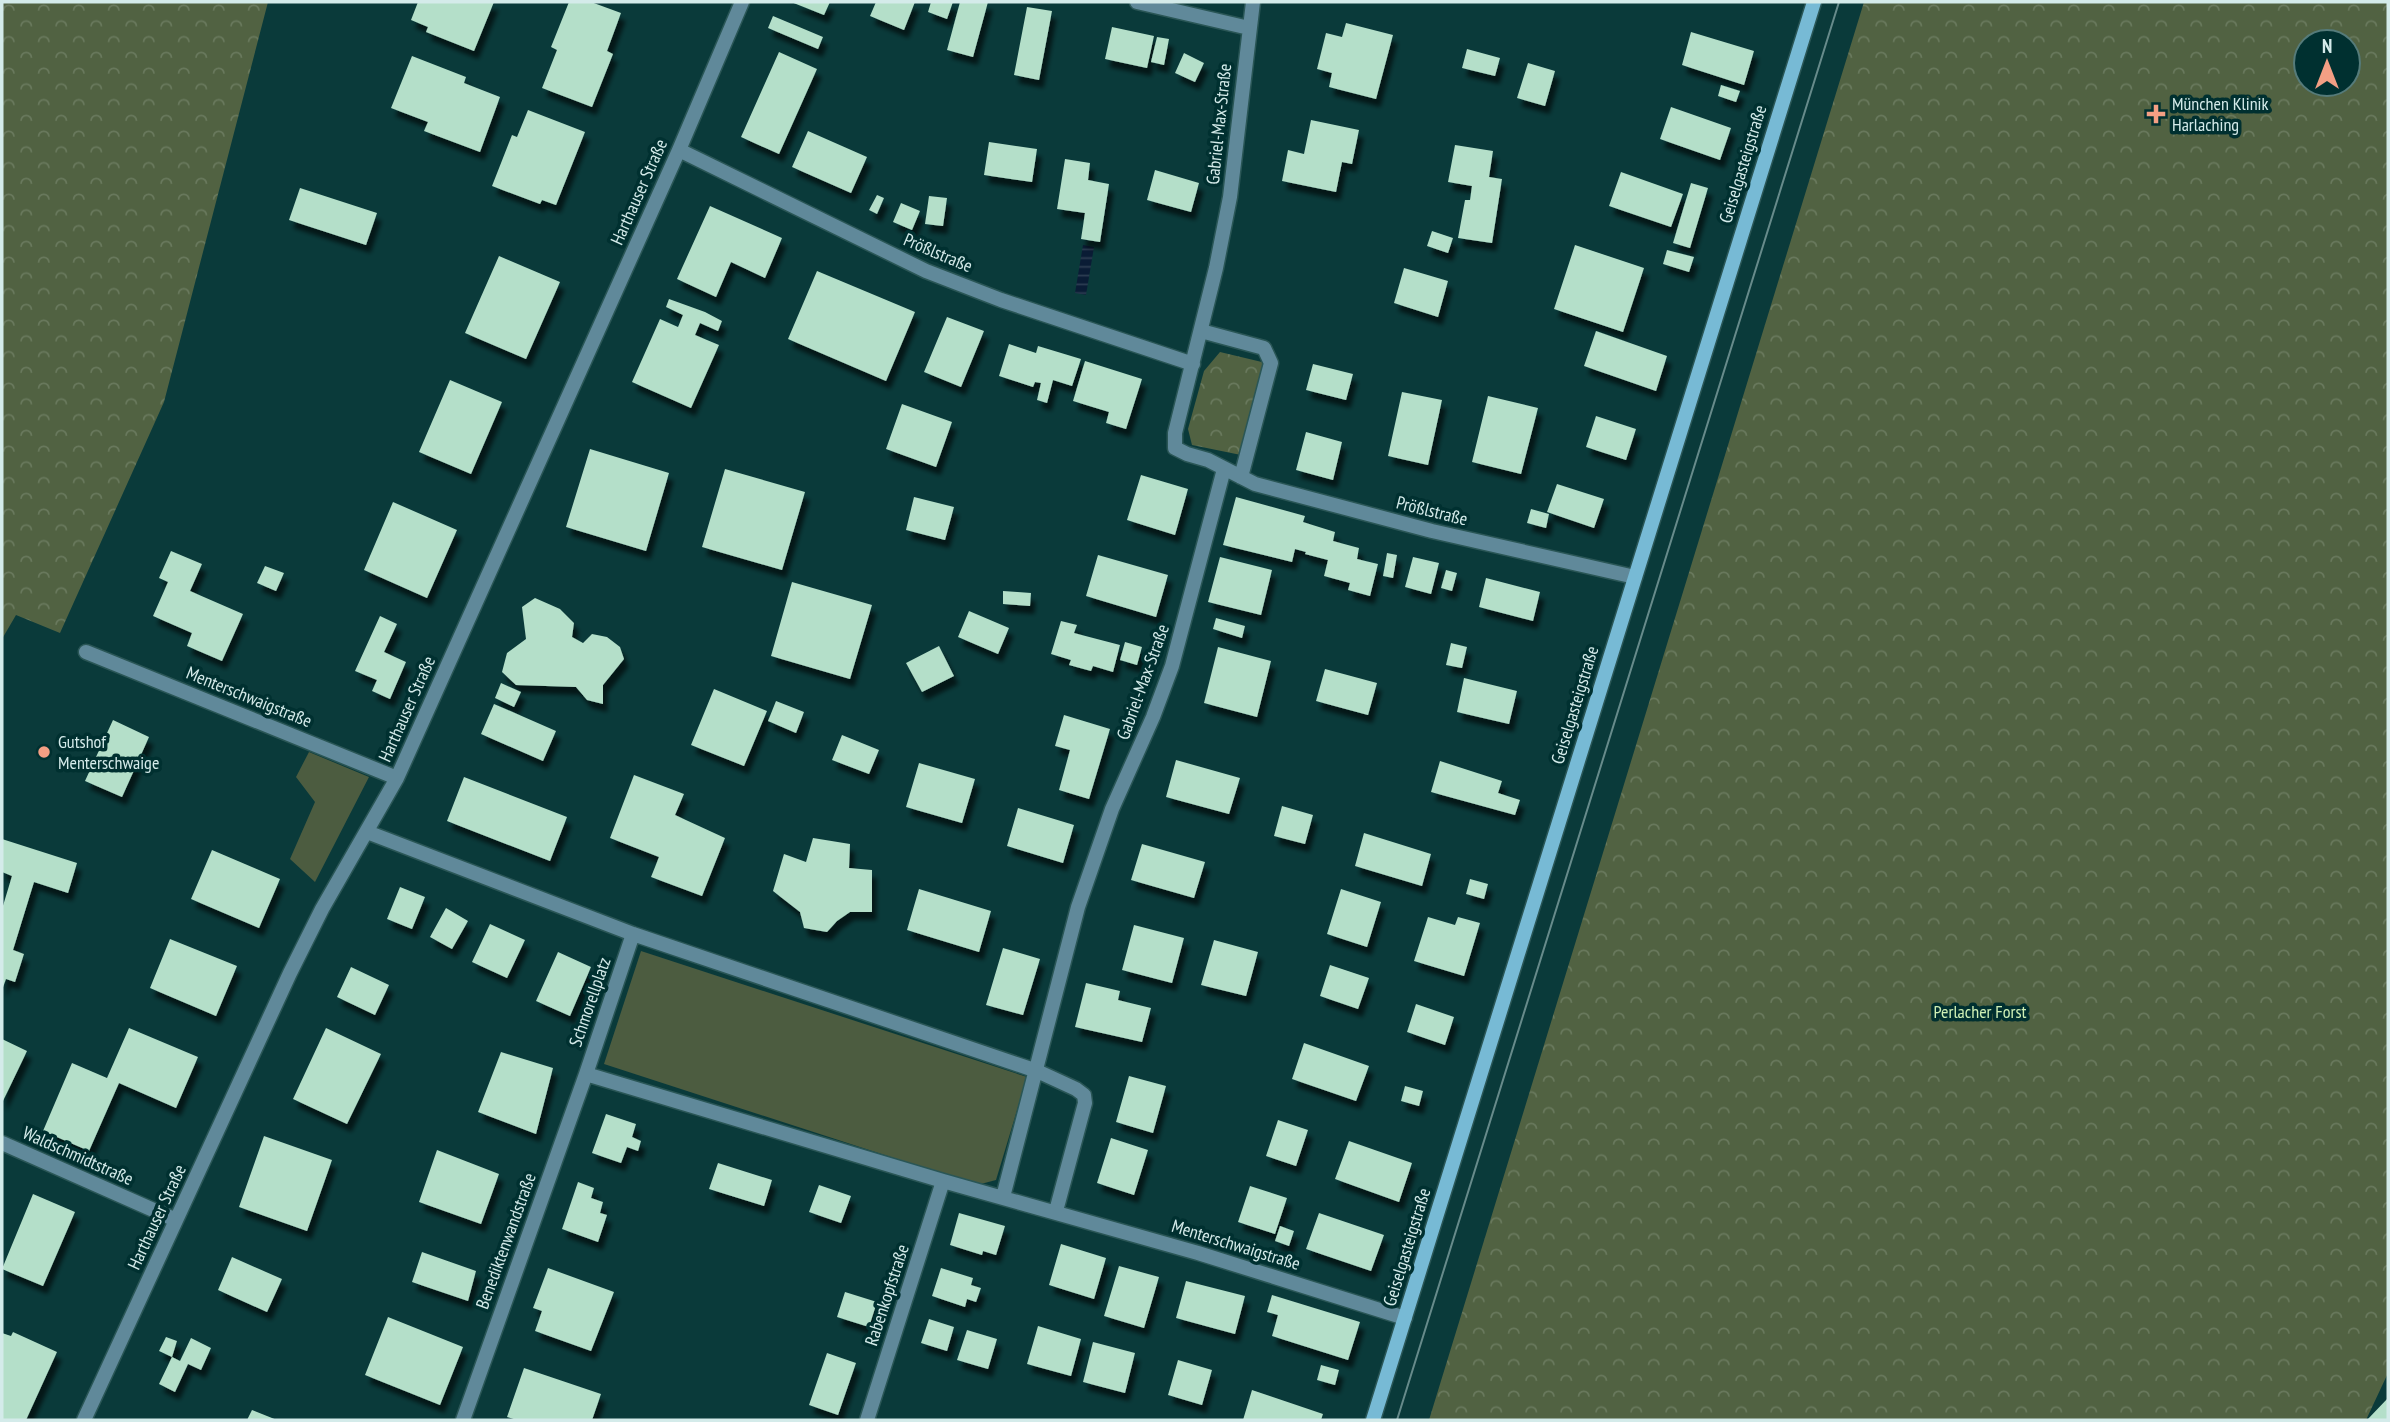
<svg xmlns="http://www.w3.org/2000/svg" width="2390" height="1422" font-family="'PT Sans Narrow',sans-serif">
	<defs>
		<pattern id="forest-crowns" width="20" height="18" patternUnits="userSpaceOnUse" patternTransform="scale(1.75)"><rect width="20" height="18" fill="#516242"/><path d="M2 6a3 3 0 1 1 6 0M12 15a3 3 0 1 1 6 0" fill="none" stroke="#69795d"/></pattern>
		<pattern id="water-rules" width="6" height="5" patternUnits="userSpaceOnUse" patternTransform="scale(1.75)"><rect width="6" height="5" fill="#0a1c35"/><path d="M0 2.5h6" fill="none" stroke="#2d3d52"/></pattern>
		<filter id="shadow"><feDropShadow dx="4.5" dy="8" stdDeviation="2" flood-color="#0009"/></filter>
	</defs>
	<rect width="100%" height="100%" fill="#0a3a3a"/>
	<path fill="url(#forest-crowns)" fill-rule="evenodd" d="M2,2H268L164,402L60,633L16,615L2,639Z
		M1864,2H2388V1373L2366,1420H1429ZM2306,42H2348V84H2306Z
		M1220,352L1266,363L1241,455L1192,445L1188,429L1204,371Z"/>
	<path fill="#4c5c40" d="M309,752L369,777L315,882L290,859L315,802L296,777Z
		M641,951L1027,1077L996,1180L977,1185L604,1064Z"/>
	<path fill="url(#water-rules)" d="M1083,245L1094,247L1086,295L1075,293Z"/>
	<path fill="#b4dfc9" filter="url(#shadow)" d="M418,2H494L474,51L426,32L428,27L411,20Z
		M569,2H591L621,13L607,51L613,54L592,107L542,88L557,50L551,47Z
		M791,2H830L824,15Z
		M876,2H915L904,30L870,16Z
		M931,2H953L947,19L928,12Z
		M960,2H988L973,57L947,50Z
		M1027,7L1052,11L1039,80L1014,75Z
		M773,16L823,37L818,49L768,28Z
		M1346,23L1393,35L1376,99L1329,87L1332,73L1317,69L1326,33L1342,37Z
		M1112,27L1154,36L1147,68L1105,59Z
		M1691,32L1754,51L1744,85L1682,65Z
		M1157,37L1169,39L1164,65L1151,62Z
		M1467,49L1500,58L1495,76L1462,68Z
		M779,52L817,69L779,154L741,137Z
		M1184,53L1204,63L1195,82L1175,73Z
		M412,56L466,77L464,83L500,97L480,152L424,131L428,122L391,108Z
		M1528,63L1555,71L1545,106L1517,98Z
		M1721,85L1740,91L1736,102L1718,96Z
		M1671,107L1731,128L1720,160L1660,139Z
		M528,110L585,132L556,205L542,200L540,204L492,186L512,135L517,137Z
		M1311,120L1359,130L1352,164L1342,162L1336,192L1282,181L1288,150L1304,154Z
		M808,131L867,157L851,193L792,167Z
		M989,142L1037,149L1032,182L984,175Z
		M1455,145L1493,151L1489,177L1502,179L1492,243L1458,238L1465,200H1470L1472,186L1448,182Z
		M1065,159L1090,163L1088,180L1109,184L1100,242L1081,239L1085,213L1057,209Z
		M1155,170L1199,183L1191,212L1147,200Z
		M1621,172L1683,194L1671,227L1609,206Z
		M1691,183L1708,188L1690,248L1673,243Z
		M300,188L377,213L366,245L289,220Z
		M877,195L884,198L877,214L869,210Z
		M929,196L947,198L943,226L925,224Z
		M901,203L920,211L912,230L893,222Z
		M710,206L782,238L765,278L731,262L716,297L677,279Z
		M1432,231L1453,238L1448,253L1427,246Z
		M1575,245L1644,268L1623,332L1554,309Z
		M1667,250L1694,257L1689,272L1663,264Z
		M499,256L560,282L526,359L465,333Z
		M1404,268L1448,281L1438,317L1394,303Z
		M817,271L915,312L886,381L788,339Z
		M669,299L705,312L722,321L718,331L700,323L695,335L719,345L691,408L632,382L660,319L678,327L683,315L666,307Z
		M947,317L984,331L961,387L924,372Z
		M1596,331L1667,356L1656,391L1584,366Z
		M1009,344L1036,353L1038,346L1081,359L1072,386L1053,380L1047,403L1037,400L1041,383L1035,382L1033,387L999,376Z
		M1085,361L1142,379L1126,429L1106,423L1109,412L1073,401Z
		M1313,364L1353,374L1346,400L1306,390Z
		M450,380L502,402L471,474L419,452Z
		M1402,392L1442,400L1428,465L1388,456Z
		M1488,396L1538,408L1521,474L1472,462Z
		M902,404L952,422L936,467L886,449Z
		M1596,416L1636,429L1626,460L1586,447Z
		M1306,432L1342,442L1333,480L1296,470Z
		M590,449L669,473L646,551L566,527Z
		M725,469L805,492L782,570L702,547Z
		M1141,475L1188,489L1175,535L1127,520Z
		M1557,484L1604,499L1594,528L1547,512Z
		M914,497L954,507L945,540L906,530Z
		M1236,497L1305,516L1303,522L1335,532L1333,541L1359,548L1357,559L1378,564L1370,596L1348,590L1350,583L1324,576L1328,560L1305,554L1306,552L1295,549L1292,562L1223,545Z
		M393,502L457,530L427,598L364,570Z
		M1531,509L1549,514L1546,528L1527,523Z
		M171,551L202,564L190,591L243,614L222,661L187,646L192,633L153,616L168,582L159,578Z
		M1387,553L1397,555L1393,578L1383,576Z
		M1098,555L1168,575L1156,617L1086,596Z
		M1220,557L1272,570L1261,615L1208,602Z
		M1413,557L1439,563L1431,594L1405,587Z
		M265,566L284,573L276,591L257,583Z
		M1446,570L1457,573L1452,591L1441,588Z
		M1486,578L1540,592L1533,621L1479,607Z
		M792,582L872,605L850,679L771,656Z
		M1003,591L1031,593L1030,606L1003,604Z
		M535,598L560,609L574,623L572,637L583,643L592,634L607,637L620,647L624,659L603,685V704L587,700L576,687L516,685L502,672L507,653L526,639L522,607Z
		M969,611L1009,628L998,654L958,637Z
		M380,616L397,624L384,652L406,662L390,699L372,691L377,680L355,671Z
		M1216,618L1245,626L1242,638L1213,629Z
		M1061,621L1077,625L1074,633L1120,645L1113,672L1093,666L1091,671L1069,665L1071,660L1051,654Z
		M1125,642L1142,647L1137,665L1120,660Z
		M1451,643L1467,647L1462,668L1446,665Z
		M939,646L954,676L922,692L906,663Z
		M1218,647L1271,661L1257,717L1204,703Z
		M1325,669L1377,683L1368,715L1316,701Z
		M1464,678L1517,691L1509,724L1457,712Z
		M501,683L521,692L514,707L495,698Z
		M714,689L767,711L744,766L691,745Z
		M776,701L804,712L796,733L768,721Z
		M494,704L556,731L543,761L481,734Z
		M1064,715L1110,729L1089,799L1059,790L1070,750L1055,746Z
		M113,720L149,737L122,797L85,781Z
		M842,735L879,750L869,774L832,760Z
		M1176,760L1240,778L1229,814L1166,797Z
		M1440,761L1502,781L1498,793L1520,800L1515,815L1431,792Z
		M919,763L975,779L962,823L906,807Z
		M634,775L684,794L675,815L725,838L702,896L651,877L659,857L610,838Z
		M464,777L567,817L550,861L447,821Z
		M1282,806L1313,815L1305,844L1274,836Z
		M1018,808L1074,825L1063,863L1007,846Z
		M1364,833L1431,854L1422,886L1355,866Z
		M813,838L850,844L849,868L872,870V912H850L837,921L827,932L804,928L800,912L773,891L784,854L806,862Z
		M2,839L77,863L68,893L34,882L13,950L24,954L15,982L6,979L2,990V909L12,876L2,872Z
		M1142,844L1205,862L1194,898L1131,880Z
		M212,850L280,879L259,928L191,899Z
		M1470,879L1488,884L1484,899L1466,894Z
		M400,887L425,897L412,929L387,919Z
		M919,889L991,911L979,952L907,930Z
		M1341,889L1381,902L1367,947L1327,934Z
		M446,908L468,921L452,949L430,937Z
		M1428,917L1455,925L1458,917L1480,923L1464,976L1414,961Z
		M490,924L525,940L507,978L472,962Z
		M1134,925L1184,938L1172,983L1122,970Z
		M170,939L237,966L216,1016L150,988Z
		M1214,940L1258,952L1246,996L1201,985Z
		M1003,948L1040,959L1023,1015L986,1005Z
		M558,952L591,967L570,1016L536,1001Z
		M1330,965L1369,978L1358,1009L1320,996Z
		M351,967L389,985L375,1015L337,997Z
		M1086,983L1120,991L1118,1000L1151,1008L1142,1042L1075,1027Z
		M1416,1004L1454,1017L1445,1045L1407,1032Z
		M129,1028L198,1057L176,1108L119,1083L89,1151L43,1131L72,1063L107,1078Z
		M326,1028L381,1054L347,1124L293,1099Z
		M2,1039L27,1051L2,1103Z
		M1304,1043L1369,1066L1356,1101L1292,1079Z
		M501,1052L553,1068L536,1134L478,1112Z
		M1129,1076L1166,1086L1153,1133L1116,1122Z
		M1405,1086L1423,1091L1419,1106L1401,1101Z
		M606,1114L636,1124L632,1137L641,1141L638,1151L627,1147L621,1163L592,1153Z
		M1278,1120L1308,1130L1296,1166L1266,1156Z
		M264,1136L332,1160L307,1231L239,1207Z
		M1111,1138L1148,1150L1134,1195L1097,1183Z
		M1349,1141L1412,1163L1399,1202L1335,1179Z
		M437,1150L499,1174L481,1224L419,1202Z
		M718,1163L772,1180L764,1206L709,1189Z
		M578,1182L594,1188L591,1198L603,1202L600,1213L607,1215L598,1242L562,1229Z
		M819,1185L851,1196L841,1223L809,1212Z
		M1250,1186L1287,1198L1275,1234L1238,1222Z
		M33,1194L75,1212L43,1286L2,1269Z
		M959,1213L1005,1226L996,1255L983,1251L982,1255L950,1245Z
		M1319,1213L1384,1235L1371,1271L1306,1249Z
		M1280,1226L1294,1231L1289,1246L1275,1241Z
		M1061,1244L1106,1258L1094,1299L1049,1285Z
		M422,1252L476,1271L468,1301L412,1282Z
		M232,1257L282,1279L267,1312L218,1290Z
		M1119,1266L1159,1277L1144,1328L1104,1316Z
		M548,1268L614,1292L591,1351L535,1331L542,1311L533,1308Z
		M941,1268L973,1278L971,1285L981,1288L976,1302L967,1299L965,1307L932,1296Z
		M1186,1281L1245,1296L1235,1334L1176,1318Z
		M845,1292L877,1302L869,1327L837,1317Z
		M1272,1295L1360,1322L1348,1360L1272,1336L1278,1315L1267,1312Z
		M388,1317L463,1347L440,1405L365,1375Z
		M929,1319L954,1327L947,1351L921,1343Z
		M1038,1326L1081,1339L1071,1376L1027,1364Z
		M967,1330L997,1339L988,1369L957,1360Z
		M13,1332L57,1352L26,1420H2V1333L11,1336Z
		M166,1337L177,1341L172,1357L159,1351Z
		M191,1338L211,1348L201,1370L188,1364L175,1392L159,1384L172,1357L180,1361Z
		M1093,1342L1135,1353L1125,1393L1083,1382Z
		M827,1353L856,1363L838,1415L809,1405Z
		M1178,1360L1212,1370L1202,1405L1168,1395Z
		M1321,1365L1339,1370L1335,1385L1317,1380Z
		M524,1368L601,1394L592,1420H517L507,1417Z
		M1252,1390L1323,1414L1321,1420H1243Z
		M2388,1398V1420H2367Z
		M252,1410L277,1420H247Z"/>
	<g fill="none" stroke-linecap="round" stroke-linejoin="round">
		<g stroke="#2a5656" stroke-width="17">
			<path id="minor" d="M1137,2L1249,28
				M1253,2L1230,197L1216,268L1175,433V448L1187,454L1208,460L1255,484L1432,531L1635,577
				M679,150L926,271L1001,300L1193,364
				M1201,331L1264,348L1271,363L1241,477
				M86,652L397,778
				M367,832L633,934L1037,1071L1076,1089L1084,1095L1085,1103L1056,1211
				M586,1074L943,1181L1198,1253L1405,1318
				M2,1143L176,1220
				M1003,1197L1078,907L1112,809L1153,717L1172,666L1224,469
				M84,1420L290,973L322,909L397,778L679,150L742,2
				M463,1420L586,1074L633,934
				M867,1420L943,1181"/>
		</g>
		<g stroke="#2a5656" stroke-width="17">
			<path id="secondary" d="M1373,1420L1814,2"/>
		</g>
		<use href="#minor" stroke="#60899a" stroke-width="14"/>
		<use href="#secondary" stroke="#77bad5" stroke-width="14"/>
		<path stroke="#678b8b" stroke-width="2" d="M1397,1420L1839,2"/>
	</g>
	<g fill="#f39f84" stroke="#003030" stroke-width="2.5">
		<path d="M2152.5 103.5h7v7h7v7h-7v7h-7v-7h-7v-7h7z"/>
		<circle cx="44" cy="752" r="7"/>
	</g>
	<g text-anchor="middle" stroke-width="7" stroke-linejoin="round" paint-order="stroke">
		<g font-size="18" fill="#d4ebea" stroke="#003030" text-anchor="start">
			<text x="2172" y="110">München Klinik<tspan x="2172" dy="21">Harlaching</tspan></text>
			<text x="58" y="748">Gutshof<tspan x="58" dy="21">Menterschwaige</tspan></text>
		</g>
		<g font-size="18" fill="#d4ebea" stroke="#003030">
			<text transform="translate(1219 124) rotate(-84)" y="6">Gabriel-Max-Straße</text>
			<text transform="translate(1743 164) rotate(-73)" y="6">Geiselgasteigstraße</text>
			<text transform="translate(639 192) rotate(-66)" y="6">Harthauser Straße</text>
			<text transform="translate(938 253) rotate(23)" y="6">Prößlstraße</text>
			<text transform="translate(1432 511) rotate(14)" y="6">Prößlstraße</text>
			<text transform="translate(1143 682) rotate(-70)" y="6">Gabriel-Max-Straße</text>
			<text transform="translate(249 697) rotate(22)" y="6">Menterschwaigstraße</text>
			<text transform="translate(1575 705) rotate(-73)" y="6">Geiselgasteigstraße</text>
			<text transform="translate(407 709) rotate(-66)" y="6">Harthauser Straße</text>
			<text transform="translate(590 1002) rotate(-71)" y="6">Schmorellplatz</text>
			<text transform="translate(78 1156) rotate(24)" y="6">Waldschmidtstraße</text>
			<text transform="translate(157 1217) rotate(-65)" y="6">Harthauser Straße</text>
			<text transform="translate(506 1241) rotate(-70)" y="6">Benediktenwandstraße</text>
			<text transform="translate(1236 1245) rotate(17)" y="6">Menterschwaigstraße</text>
			<text transform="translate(1407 1247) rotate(-73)" y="6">Geiselgasteigstraße</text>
			<text transform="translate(887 1295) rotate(-72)" y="6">Rabenkopfstraße</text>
		</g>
		<g font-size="18" fill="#cff0b5" stroke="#003030">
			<text x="1980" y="1018">Perlacher Forst</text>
		</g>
	</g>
	<rect width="2390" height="1422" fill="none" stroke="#d4ebea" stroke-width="7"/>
	<g transform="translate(2327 63)"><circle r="33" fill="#003030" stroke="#557b7a" stroke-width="2"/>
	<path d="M0-5L12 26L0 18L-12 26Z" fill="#f39f84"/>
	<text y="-10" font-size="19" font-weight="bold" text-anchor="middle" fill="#d4ebea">N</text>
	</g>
</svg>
